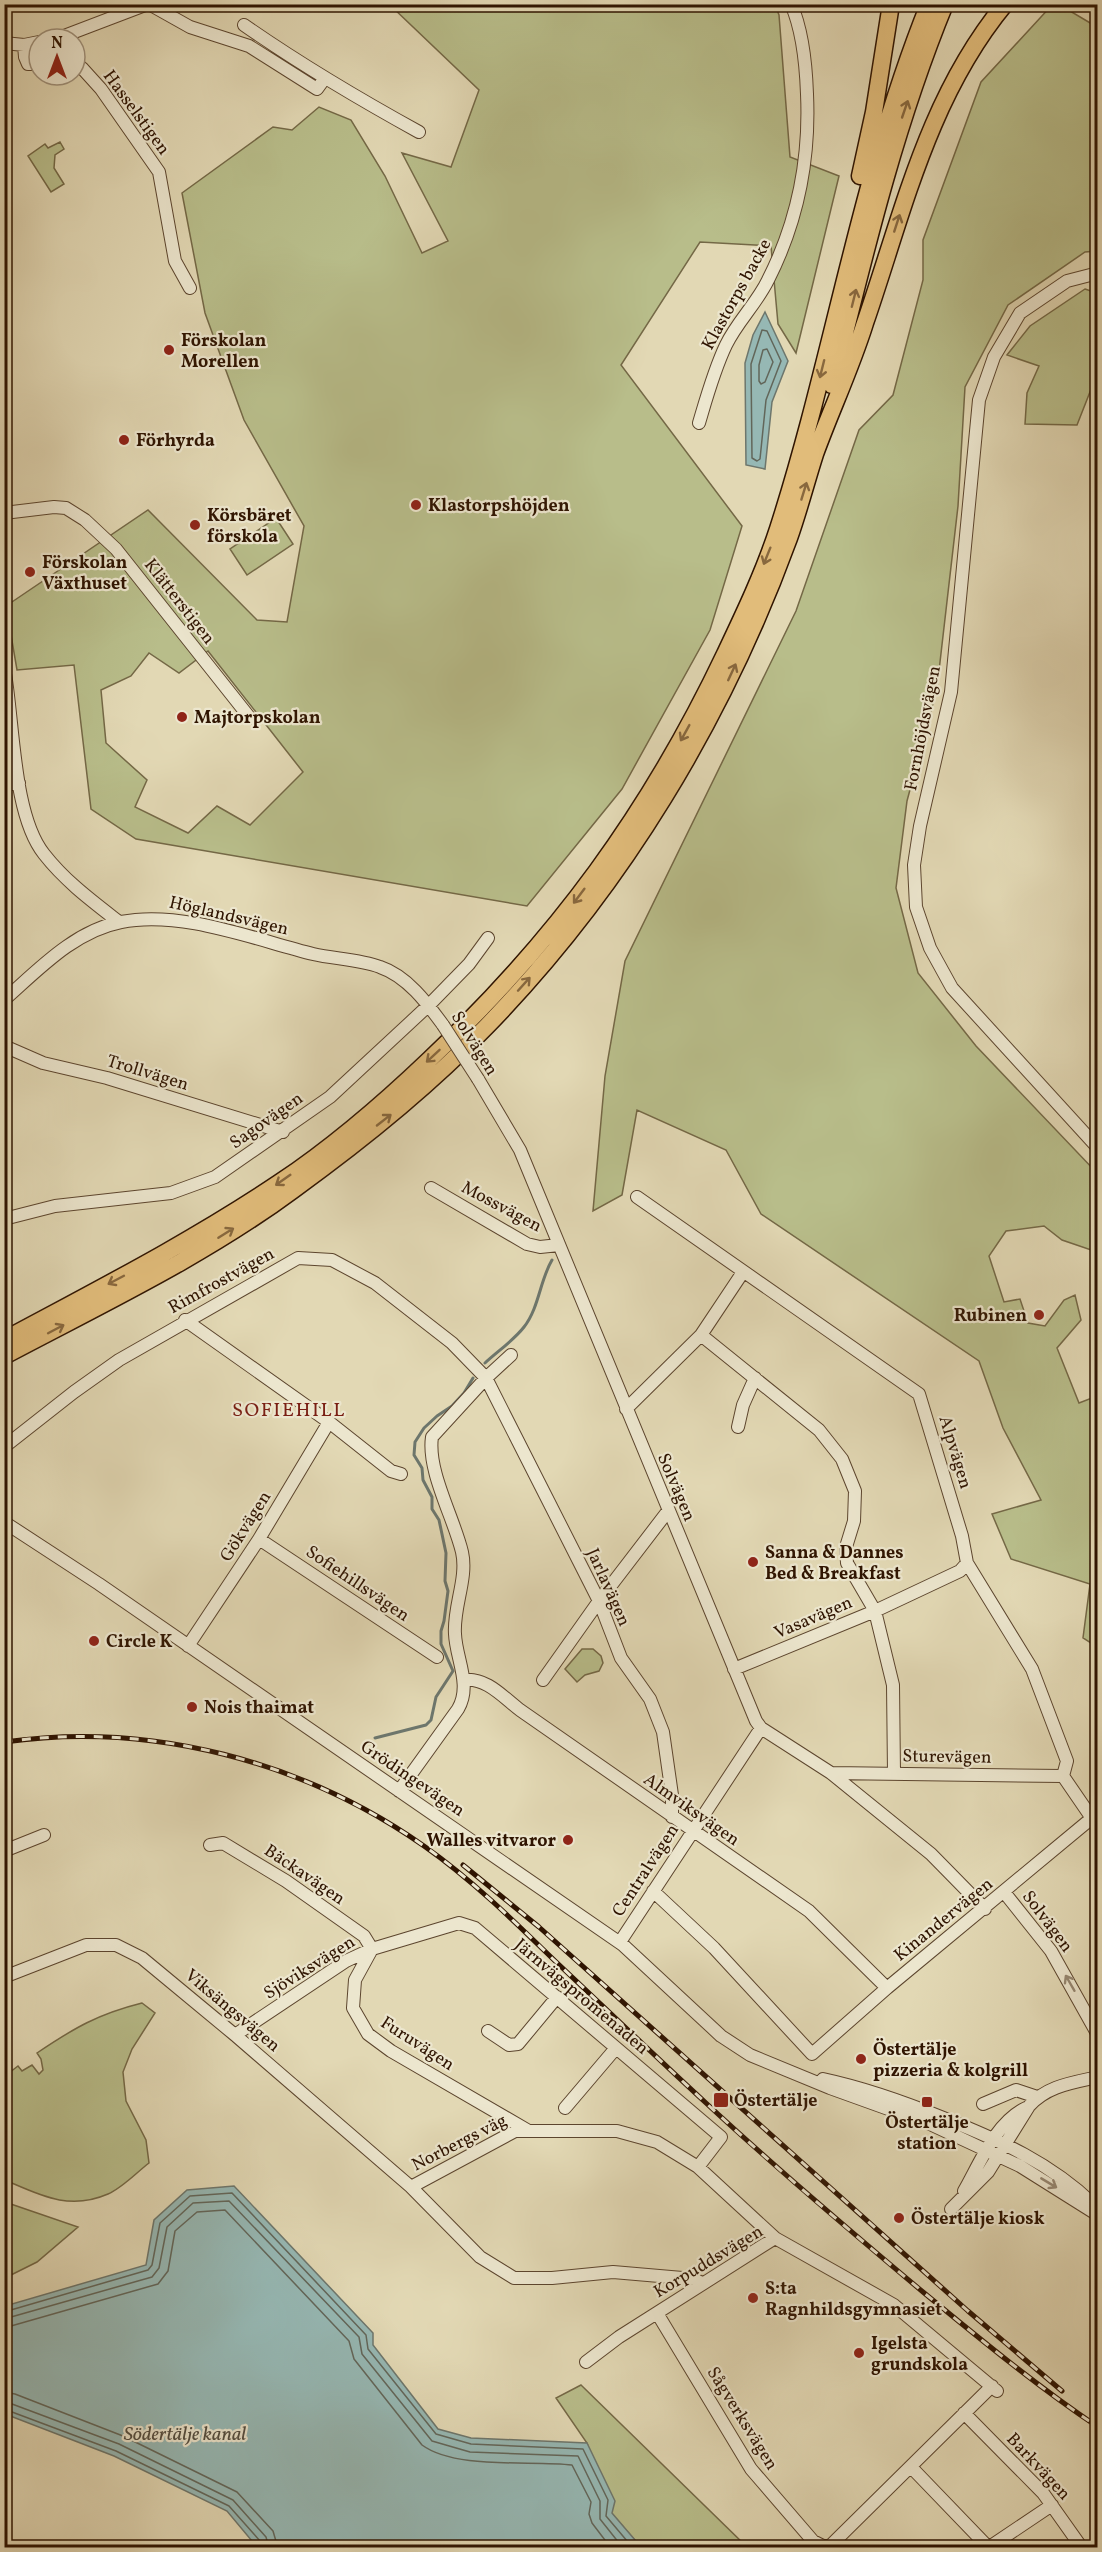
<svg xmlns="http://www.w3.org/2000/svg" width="1102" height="2552" font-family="Vollkorn,serif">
	<rect width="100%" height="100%" fill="#e2d8b4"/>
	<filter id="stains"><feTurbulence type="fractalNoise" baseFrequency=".00333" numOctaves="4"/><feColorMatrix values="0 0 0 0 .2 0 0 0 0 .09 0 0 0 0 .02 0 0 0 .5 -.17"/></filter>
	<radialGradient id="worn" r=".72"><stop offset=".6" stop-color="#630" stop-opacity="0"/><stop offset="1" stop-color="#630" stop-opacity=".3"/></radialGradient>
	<path fill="#b8bd8a" stroke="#746846" stroke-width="1.5" fill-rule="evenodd" d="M390,5H775L779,15L790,157L839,176L796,353L778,324L771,246L700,242L621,365L742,526L710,630L622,789L527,906L136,839L91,809L74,665L17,670L6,606L148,510L257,620L287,622L304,526L244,420L205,313L182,193L273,127L292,130L319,107L351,120L385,176L422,253L448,241L402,153L451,167L479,90ZM208,651L303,772L250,825L217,806L188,833L135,807L147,780L106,743L101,690L131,676L149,653L179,673Z
		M1052,5H1060L1097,27V251L1085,252L1008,305L965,387L958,506L937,688L907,801L896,888L918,973L976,1046L1097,1173V1252L1062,1240L1044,1226L1006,1231L989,1256L1004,1302L1020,1299L1028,1323L1045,1326L1064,1300L1075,1295L1081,1320L1057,1348L1079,1403L1097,1396V1647L1083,1638L1090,1584L1011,1559L992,1514L1041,1500L1003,1428L979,1361L761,1214L726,1150L637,1110L622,1195L593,1211L605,1076L625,961L796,611L859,430L893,395L923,280V240L981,82Z
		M60,142L64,149L55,155L54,168L64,184L51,192L28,156L45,144L48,148Z
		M1085,289L1097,293V374L1077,425L1025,424L1027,393L1039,366L1007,355L1030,326Z
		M276,518L293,544L247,575L230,549Z
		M582,1649H593L601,1656L603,1663L599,1671L585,1675L577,1682L565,1669Z
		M142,2003L155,2013L132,2049L123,2072L126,2101L146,2140L149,2163C136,2173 122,2188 108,2194C69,2211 40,2195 5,2180V2076L18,2066L22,2071L32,2065L39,2074L43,2070L41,2059L37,2053C74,2028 98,2014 142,2003Z
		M5,2202L78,2227L37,2262L5,2278Z
		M581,2385L747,2547H641L611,2513L587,2443L556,2398Z"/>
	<path fill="#96b8b4" stroke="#6d766c" stroke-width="1.5" d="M765,312L788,361L772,402L765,469L746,465L745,363L753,335Z
		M234,2186L373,2333V2345L438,2429L471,2438L587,2443L615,2501L612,2513L641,2547H257L227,2511L114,2456L5,2414V2306L146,2265L154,2220L187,2190Z"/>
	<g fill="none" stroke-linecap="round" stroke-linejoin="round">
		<path stroke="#62665a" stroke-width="1.5" d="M762,330L767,331L781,361L766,400L760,459L757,461L752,458L751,364Z
			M767,349L773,362L765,382L761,384L759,381V365L763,350Z
			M4,2312L148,2270L152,2265L160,2223L190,2196L232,2193L366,2335L368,2349L436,2434L471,2444L583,2449L608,2500L606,2516L633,2548
			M4,2319L152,2277L159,2268L167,2227L193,2203L229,2201L359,2337L362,2354L432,2441L470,2452L578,2456L600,2501V2519L623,2548
			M4,2328L158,2284L168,2271L175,2231L197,2212L225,2210L349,2341L354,2359L422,2445C456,2470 531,2460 572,2465L591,2502L589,2514L592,2523L611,2548
			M4,2392L15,2394L123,2436L237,2492L273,2531L278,2548
			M4,2401L119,2444L233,2500L266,2537L269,2548
			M4,2409L116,2451L229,2506L260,2541L262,2548"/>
		<path stroke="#6d766c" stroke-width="3" d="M485,1363C498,1351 514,1340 524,1327C539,1308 540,1280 552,1260
			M375,1738L426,1725L431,1720L436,1697L453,1671L441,1644V1631L444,1621L448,1591L445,1581L446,1553L439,1520L432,1509V1497L423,1480L422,1468L414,1455L415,1442L424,1428L437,1416L452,1406L464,1393L473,1378"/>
		<g stroke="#5c452e" stroke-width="14">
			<path id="minor" d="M149,4L190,27L249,46L317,89L325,78
				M244,25C300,64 359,99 419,132
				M56,39L148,4
				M4,43L24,45L39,42
				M24,45L25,57L28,64H39
				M75,67L82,68L101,89L159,172L175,261L190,288
				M1098,273L1067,281L1020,313L994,357L979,400L951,692L920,826L914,865L916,907L930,948L952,988L1098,1148
				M699,423C707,396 714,370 726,345C737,322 757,303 768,280C798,221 810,159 807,94C806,65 803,31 791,4
				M4,513L54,507L66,508L85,520L116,549L250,718
				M4,668C14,719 12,814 44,854C65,881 92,901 119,922
				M4,785L19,783
				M4,1000C38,970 74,931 121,922C181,910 253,939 313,954C334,959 359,959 380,967C407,976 427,1003 443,1025
				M4,1046L43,1063L107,1078L283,1132
				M478,1079L520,1150L756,1721L761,1728L831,1773L931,1854L985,1909
				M431,1188L527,1244L540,1247L559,1245
				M637,1197L919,1394L962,1536L967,1563L1032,1669L1067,1761L1063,1776L1098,1827
				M4,1219L55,1206L171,1193L215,1177L330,1097L429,1005L469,964L488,938
				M185,1320L329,1422L391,1471L401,1474
				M701,1335L819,1430L842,1459L855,1491L854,1521L846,1547L847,1563L875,1611L893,1685L894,1773
				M626,1409L701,1335L743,1272
				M738,1427L743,1405L755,1378
				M4,1447L74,1392L119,1360L298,1258L332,1260L375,1283L452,1343L486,1378L599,1601L621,1658L650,1699L663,1732L672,1795V1817
				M4,1522L99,1584L623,1945L721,2036L750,2055L830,2088L930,2124L1020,2166L1098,2215
				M259,1539L437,1657
				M188,1646L259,1539L329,1422
				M734,1669L875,1611L960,1571L967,1563
				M464,1680C486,1677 503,1697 520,1710L809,1911L887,1988
				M543,1680L599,1601L668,1511
				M831,1773L1063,1776
				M399,1791L458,1709C472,1685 456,1659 455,1634C453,1607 468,1578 462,1552C454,1518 427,1471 432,1437L486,1378L511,1355
				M210,1845L223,1843L286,1881L364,1936L372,1949
				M4,1851L44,1835
				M653,1891L714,1948L812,2054L887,1988L1098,1813
				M1004,1892L1051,1951L1098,2035
				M4,1894H5
				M620,1942L761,1728
				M372,1949L355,1980L353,2008L368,2034L391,2051L527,2130
				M4,1977L86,1945H116L142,1958L235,2035L411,2187L480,2257L514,2278H552L613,2272L694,2279L702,2283
				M488,2031L509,2045L518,2044L557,1997
				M235,2035L346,1961L372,1949L459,1923L475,1928L721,2137L698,2167
				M823,2079C865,2088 907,2103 946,2119C1001,2141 1050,2163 1093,2204
				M983,2104L1016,2090L1037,2097
				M565,2108L616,2048
				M411,2187L515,2131H617L657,2142L698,2167L775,2238L894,2305L997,2391
				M964,2191C980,2163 996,2122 1026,2108
				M951,2209L988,2172L1029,2106C1047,2086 1071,2083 1098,2077
				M657,2313L751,2469L813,2541L825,2547L831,2545L992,2386
				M586,2362L619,2337L775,2238
				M964,2413L1043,2493L1082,2548
				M911,2467L989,2548
				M988,2548L1052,2505"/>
		</g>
		<g stroke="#2f1401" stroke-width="19">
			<path id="highway" d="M860,176L874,112L891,4
				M832,385C864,256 894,128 945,4
				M4,1340C97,1290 191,1242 279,1183C333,1147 383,1104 430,1059C557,939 650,812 725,654C744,614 764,572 778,529C834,355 860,175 929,4
				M4,1356C102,1304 204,1256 293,1190C361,1141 428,1087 487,1026C621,888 723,719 789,538C799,510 806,482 815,454C831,410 851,368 865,323C903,213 928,97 1005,4"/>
		</g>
		<use href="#minor" stroke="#ece6ce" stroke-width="12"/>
		<use href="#highway" stroke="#e1bc7a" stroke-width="16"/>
		<g stroke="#2f1401" stroke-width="5">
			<path id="rail" d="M4,1742C151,1721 303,1761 424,1846C471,1879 513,1920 554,1960C605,2008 655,2056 706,2103C776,2168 849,2230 923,2292C980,2339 1037,2386 1098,2427
				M463,1865L539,1927L968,2311L1062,2391"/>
		</g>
		<use href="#rail" stroke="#ece6ce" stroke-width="3" stroke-dasharray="9" stroke-linecap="butt"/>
		<g stroke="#5c452e" stroke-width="14" stroke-linecap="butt">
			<path id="minor-bridge" d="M443,1025L478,1079"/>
		</g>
		<use href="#minor-bridge" stroke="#ece6ce" stroke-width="12"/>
	</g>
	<defs><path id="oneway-shaft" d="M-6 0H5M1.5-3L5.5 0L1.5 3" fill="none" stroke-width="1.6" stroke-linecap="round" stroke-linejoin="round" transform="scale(1.5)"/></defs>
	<g stroke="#88683e">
		<use href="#oneway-shaft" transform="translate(905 109) rotate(-71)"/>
		<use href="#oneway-shaft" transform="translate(897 223) rotate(-72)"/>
		<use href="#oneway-shaft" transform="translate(854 298) rotate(-76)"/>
		<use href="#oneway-shaft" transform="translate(822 369) rotate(104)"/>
		<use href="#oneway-shaft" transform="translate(804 491) rotate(-73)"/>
		<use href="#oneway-shaft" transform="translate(767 556) rotate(112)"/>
		<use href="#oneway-shaft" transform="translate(732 672) rotate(-65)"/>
		<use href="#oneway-shaft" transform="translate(685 733) rotate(119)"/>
		<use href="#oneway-shaft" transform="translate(579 896) rotate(127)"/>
		<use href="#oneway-shaft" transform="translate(524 984) rotate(-48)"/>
		<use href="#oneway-shaft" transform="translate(433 1056) rotate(137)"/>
		<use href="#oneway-shaft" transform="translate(384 1120) rotate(-38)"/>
		<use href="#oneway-shaft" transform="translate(283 1180) rotate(145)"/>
		<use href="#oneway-shaft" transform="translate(226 1233) rotate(-32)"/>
		<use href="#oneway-shaft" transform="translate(116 1280) rotate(152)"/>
		<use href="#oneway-shaft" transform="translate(56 1329) rotate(-28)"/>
	</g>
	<g stroke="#978872">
		<use href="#oneway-shaft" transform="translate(1070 1983) rotate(-120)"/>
		<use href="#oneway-shaft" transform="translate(1049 2183) rotate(31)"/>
	</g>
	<g fill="#8f2418" stroke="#ece6ce" stroke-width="2">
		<circle cx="169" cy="350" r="6"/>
		<circle cx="124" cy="440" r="6"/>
		<circle cx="416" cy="505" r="6"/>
		<circle cx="195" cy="525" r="6"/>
		<circle cx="30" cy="572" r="6"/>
		<circle cx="182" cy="717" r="6"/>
		<circle cx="1039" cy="1315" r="6"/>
		<circle cx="753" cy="1562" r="6"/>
		<circle cx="94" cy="1641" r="6"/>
		<circle cx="192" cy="1707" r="6"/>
		<circle cx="568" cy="1840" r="6"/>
		<circle cx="861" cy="2059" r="6"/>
		<rect x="713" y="2092" width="16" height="16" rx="3"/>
		<rect x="921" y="2096" width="12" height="12" rx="3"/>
		<circle cx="899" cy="2218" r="6"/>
		<circle cx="753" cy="2298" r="6"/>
		<circle cx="859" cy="2353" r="6"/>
	</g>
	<g text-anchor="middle" stroke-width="4.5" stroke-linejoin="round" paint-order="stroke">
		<g font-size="18" fill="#2f1401" stroke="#ece6ce">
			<text transform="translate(137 112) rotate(54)" y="6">Hasselstigen</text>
			<text transform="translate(736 294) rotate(-61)" y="6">Klastorps backe</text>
			<text transform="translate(180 601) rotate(52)" y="6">Klätterstigen</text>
			<text transform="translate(922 728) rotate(-79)" y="6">Fornhöjdsvägen</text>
			<text transform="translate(229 915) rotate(13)" y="6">Höglandsvägen</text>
			<text transform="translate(475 1043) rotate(58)" y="6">Solvägen</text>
			<text transform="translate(148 1072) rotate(17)" y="6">Trollvägen</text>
			<text transform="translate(266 1120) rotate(-35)" y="6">Sagovägen</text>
			<text transform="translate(502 1206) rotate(28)" y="6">Mossvägen</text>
			<text transform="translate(221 1280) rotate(-29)" y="6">Rimfrostvägen</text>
			<text transform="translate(956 1452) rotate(73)" y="6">Alpvägen</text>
			<text transform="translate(677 1487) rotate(67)" y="6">Solvägen</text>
			<text transform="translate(245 1526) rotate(-58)" y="6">Gökvägen</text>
			<text transform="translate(358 1583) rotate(34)" y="6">Sofiehillsvägen</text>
			<text transform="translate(609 1587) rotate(66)" y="6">Jarlavägen</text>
			<text transform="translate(813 1617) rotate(-23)" y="6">Vasavägen</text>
			<text transform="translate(947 1756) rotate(1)" y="6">Sturevägen</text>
			<text transform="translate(413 1778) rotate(34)" y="6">Grödingevägen</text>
			<text transform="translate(692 1809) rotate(35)" y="6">Almviksvägen</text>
			<text transform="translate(645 1870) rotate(-57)" y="6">Centralvägen</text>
			<text transform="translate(305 1874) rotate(34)" y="6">Bäckavägen</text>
			<text transform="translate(943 1919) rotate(-39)" y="6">Kinandervägen</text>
			<text transform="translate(1048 1921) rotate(53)" y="6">Solvägen</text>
			<text transform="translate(309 1967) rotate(-32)" y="6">Sjöviksvägen</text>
			<text transform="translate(582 1996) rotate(40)" y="6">Järnvägspromenaden</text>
			<text transform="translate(233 2010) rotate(40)" y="6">Viksängsvägen</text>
			<text transform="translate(418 2043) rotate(33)" y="6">Furuvägen</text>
			<text transform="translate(459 2142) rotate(-27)" y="6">Norbergs väg</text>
			<text transform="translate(708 2261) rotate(-31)" y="6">Korpuddsvägen</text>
			<text transform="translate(743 2418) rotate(58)" y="6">Sågverksvägen</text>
			<text transform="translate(1039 2466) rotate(47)" y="6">Barkvägen</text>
		</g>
		<g font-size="18" font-weight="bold" fill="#2f1401" stroke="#ece6ce" text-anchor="start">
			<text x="181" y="346">Förskolan<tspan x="181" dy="21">Morellen</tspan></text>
			<text x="136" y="446">Förhyrda</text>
			<text x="428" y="511">Klastorpshöjden</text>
			<text x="207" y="521">Körsbäret<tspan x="207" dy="21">förskola</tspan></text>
			<text x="42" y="568">Förskolan<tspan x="42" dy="21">Växthuset</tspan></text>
			<text x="194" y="723">Majtorpskolan</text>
			<text x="1027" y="1321" text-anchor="end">Rubinen</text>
			<text x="765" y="1558">Sanna &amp; Dannes<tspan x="765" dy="21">Bed &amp; Breakfast</tspan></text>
			<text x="106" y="1647">Circle K</text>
			<text x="204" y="1713">Nois thaimat</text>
			<text x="556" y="1846" text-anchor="end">Walles vitvaror</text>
			<text x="873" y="2055">Östertälje<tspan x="873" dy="21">pizzeria &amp; kolgrill</tspan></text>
			<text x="734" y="2106">Östertälje</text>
			<text x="927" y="2128" text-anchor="middle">Östertälje<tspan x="927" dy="21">station</tspan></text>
			<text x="911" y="2224">Östertälje kiosk</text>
			<text x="765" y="2294">S:ta<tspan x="765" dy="21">Ragnhildsgymnasiet</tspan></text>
			<text x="871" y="2349">Igelsta<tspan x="871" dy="21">grundskola</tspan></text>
		</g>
		<g font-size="20" letter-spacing="1.5" fill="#7a1f14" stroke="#ece6ce">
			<text x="289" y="1416">SOFIEHILL</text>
		</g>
		<g font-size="20" font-style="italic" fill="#534d40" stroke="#ece6ce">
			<text x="185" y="2440">Södertälje kanal</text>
		</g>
	</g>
	<rect width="1102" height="2552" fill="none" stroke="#e2d8b4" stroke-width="24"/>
	<rect x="6" y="6" width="1090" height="2540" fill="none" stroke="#2f1401" stroke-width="3"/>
	<rect x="12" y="12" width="1078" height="2528" fill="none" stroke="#2f1401" stroke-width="1.5"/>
	<g transform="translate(57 57)"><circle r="28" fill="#ece6ce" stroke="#a0927c" stroke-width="1.5"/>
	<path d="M0-4.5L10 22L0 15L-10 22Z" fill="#8f2418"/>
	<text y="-9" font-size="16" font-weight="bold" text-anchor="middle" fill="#2f1401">N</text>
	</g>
	<rect width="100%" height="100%" filter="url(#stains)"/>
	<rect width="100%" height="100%" fill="url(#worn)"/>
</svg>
